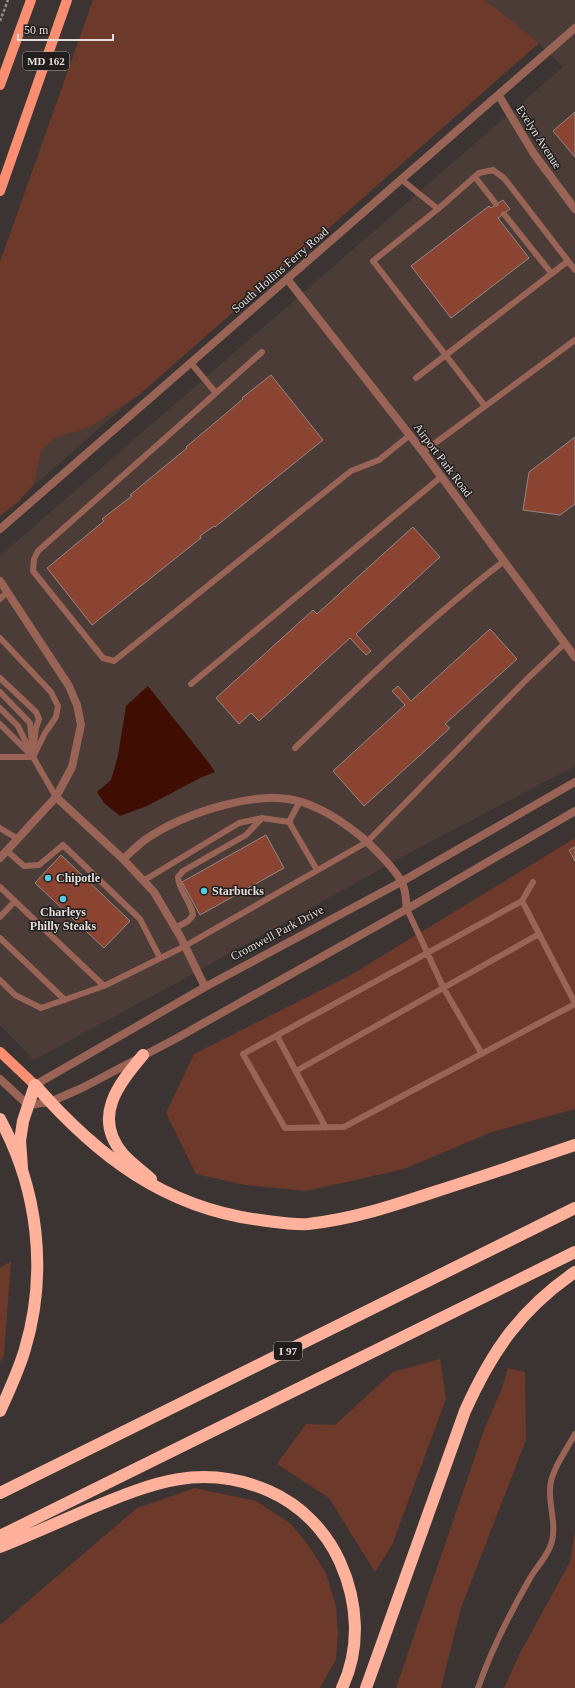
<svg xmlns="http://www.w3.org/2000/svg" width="575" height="1688" font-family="Georgia,serif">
	<rect width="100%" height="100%" fill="#3c3432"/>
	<path fill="#4b3c38" d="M96,0H575V766L411,852L180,981L34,1060L0,1025V556L563,67L539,43L29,490Z"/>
	<path fill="#6c392b" d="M93,0H485L539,43L139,395L90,427L54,438L41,451L34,484L17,503L0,516V262Z
		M575,838V1109L492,1132L404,1169L306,1191L245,1185L196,1174L166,1113L194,1054L349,976Z
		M11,1261L4,1355L0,1362V1268Z
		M440,1359L446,1399L392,1545L375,1572L329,1498L277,1464L306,1424L335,1425L393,1372Z
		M508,1368L525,1372L526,1440L461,1608L441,1688H396L484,1430L502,1388Z
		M195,1488L256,1501L291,1524L309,1546L326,1573L336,1607L338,1633L336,1659L320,1688H0V1625L137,1508Z
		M575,1530V1688H504L520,1653L570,1562Z"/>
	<path fill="#3f0d02" d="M148,686L209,763L215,772L200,778L147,806L120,816L104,803L97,792L111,780L118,756L126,706Z"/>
	<path fill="#8a4431" stroke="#928886" d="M575,112V157L553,131Z
		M503,200L510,209L498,218L529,258L451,318L411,266L489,206L491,208Z
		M271,375L323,440L215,527L214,526L200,536L201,538L92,625L47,568L104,521L102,519L132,496L130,495L187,448L186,447L243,399L242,398Z
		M575,437V504L560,515L523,510L529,472Z
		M413,527L440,557L356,634L371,651L366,655L350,638L259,721L251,713L239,724L216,698L313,610L317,614Z
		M490,629L517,659L445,724L450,728L364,806L333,771L405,705L392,691L398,686L411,701Z
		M266,835L284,868L200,915L182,882Z
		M575,847V861L569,850Z
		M61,855L130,921L104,948L35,883Z"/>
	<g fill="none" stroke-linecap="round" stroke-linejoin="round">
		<path stroke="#948d8c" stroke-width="2.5" stroke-dasharray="3 2" stroke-linecap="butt" d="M0,21L8,0"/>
		<path stroke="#996456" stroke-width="6" d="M475,177L496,204
			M402,180L438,209L479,173L493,170L504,178L575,270
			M438,209L373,261L485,406
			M504,214L552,274
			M191,363L216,393L262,352
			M416,378L568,261
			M216,393L38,551L34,559L33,571L103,658L114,661L351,471L379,460L410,435
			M423,452L575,340
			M0,599L7,592
			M0,638L51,692L58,706L56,717L45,733L33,757
			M0,678L36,712L39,719L36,728L33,752
			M191,684L441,477
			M0,692L30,723L32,744
			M0,708L18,726L33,757L56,797
			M0,724L29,753
			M295,748C362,683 430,618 504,561
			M0,757H33
			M289,822L300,801
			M0,828L18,839
			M7,851L24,866L39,865L63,845L140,919L160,958
			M143,881L239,823L262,818L289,822L317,870
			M533,882L522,901L575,1003
			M0,887L104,986
			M522,901L243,1054L285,1128L344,1127L575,1004
			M407,909L444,989L482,1054
			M0,917L15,901
			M175,928L188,921L193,915C191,901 179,891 178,877L183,871L246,835L262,818
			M0,938L65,1000
			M0,980L15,995L41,1008L104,986L185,946L367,842L527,679L565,643
			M277,1036L326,1128
			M296,1071L539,934
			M478,1688C491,1650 509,1615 529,1580C535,1569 545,1559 550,1547C558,1528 549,1508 550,1489C550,1472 567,1449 575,1434"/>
		<path stroke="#996456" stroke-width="8" d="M499,96L534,154L575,209
			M288,280L423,452L575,657
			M0,529L575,28
			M0,581L69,686L77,705L81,725L72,767L56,797L0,858
			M56,797L123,859L154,892L180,936L205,987
			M123,859C130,853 138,845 146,839C183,814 257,788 302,802C326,810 345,823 364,839C375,849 398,872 403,885C406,892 406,902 407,909
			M0,1079L28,1105L50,1102L82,1088L177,1038L407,909L575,811
			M35,1085L205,987L401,882L575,782"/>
		<path stroke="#f98e71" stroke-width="10" d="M0,85L31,0
			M0,191L67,0
			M0,1052L35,1085"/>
		<path stroke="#ffb19c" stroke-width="12" d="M143,1055C118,1085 92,1117 123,1154C131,1163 142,1171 151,1179
			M0,1119C38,1189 48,1272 25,1349C19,1370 9,1391 0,1411
			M22,1168L20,1141L23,1121L35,1085C97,1156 165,1208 260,1220C276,1222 293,1225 308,1224C353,1219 392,1206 434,1192C481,1177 528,1161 575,1145
			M0,1493L575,1208
			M0,1536L575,1252
			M0,1547C30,1535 59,1522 89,1509C152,1483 202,1462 269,1491C301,1505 326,1531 340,1562C358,1602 361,1648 342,1688
			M366,1688L465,1411C492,1351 520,1310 575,1272"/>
	</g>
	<g fill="#58c9e3" stroke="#201d1c" stroke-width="1.5">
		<circle cx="48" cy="878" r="4"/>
		<circle cx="204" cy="891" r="4"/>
		<circle cx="63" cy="899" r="4"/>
	</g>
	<g text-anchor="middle" stroke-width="3" stroke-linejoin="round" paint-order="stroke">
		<g fill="#201d1c" stroke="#a8a3a2" stroke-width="1">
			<rect x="23" y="52" width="46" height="18" rx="3"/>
			<rect x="274" y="1342" width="28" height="18" rx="3"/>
		</g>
		<g font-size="11" font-weight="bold" fill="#e3dddc">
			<text x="46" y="65">MD 162</text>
			<text x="288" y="1355">I 97</text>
		</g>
		<g font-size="12" fill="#e3dddc" stroke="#201d1c">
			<text transform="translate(539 137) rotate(57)" y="4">Evelyn Avenue</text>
			<text transform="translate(280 270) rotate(-41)" y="4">South Hollins Ferry Road</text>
			<text transform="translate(443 460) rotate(53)" y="4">Airport Park Road</text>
			<text transform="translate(277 933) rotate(-28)" y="4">Cromwell Park Drive</text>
		</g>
		<g font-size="12" font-weight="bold" fill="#e3dddc" stroke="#201d1c" text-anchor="start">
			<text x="56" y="882">Chipotle</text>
			<text x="212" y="895">Starbucks</text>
			<text x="63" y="916" text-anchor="middle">Charleys<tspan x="63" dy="14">Philly Steaks</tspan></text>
		</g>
	</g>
	<path d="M18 34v6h95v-6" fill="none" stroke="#e3dddc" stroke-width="2"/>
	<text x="24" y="34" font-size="12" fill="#e3dddc" stroke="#201d1c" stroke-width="3" paint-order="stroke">50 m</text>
</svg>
